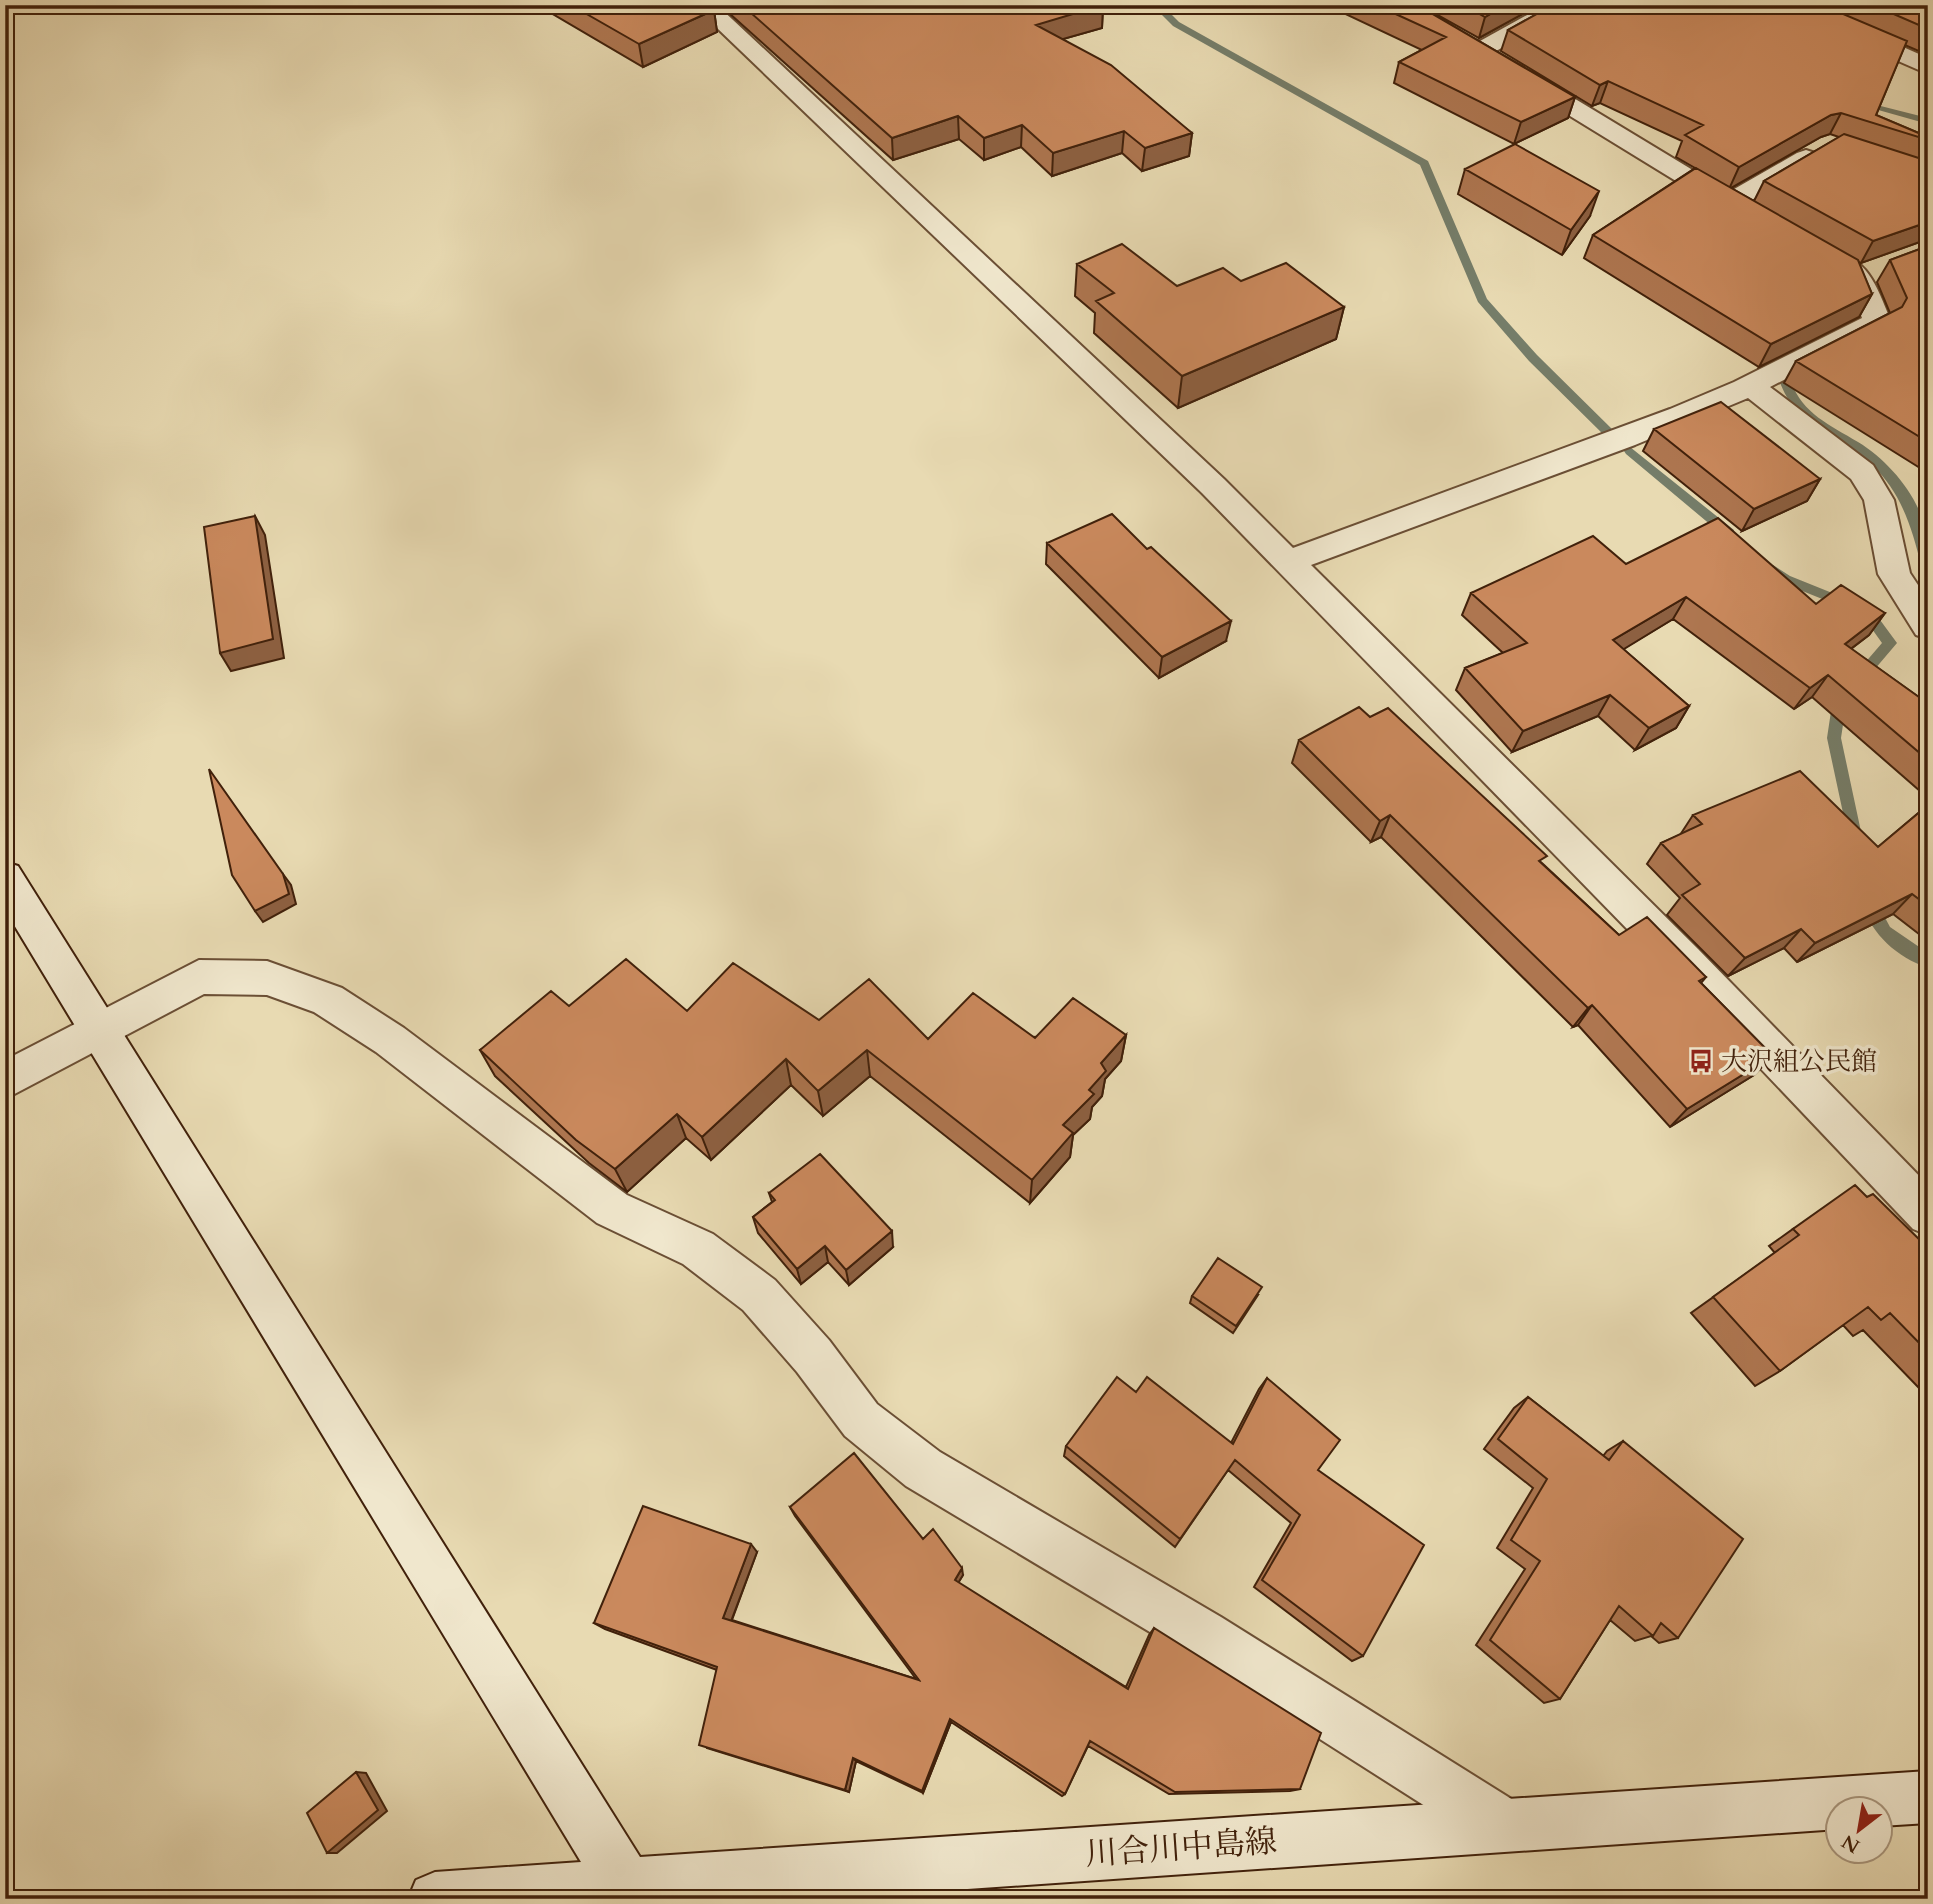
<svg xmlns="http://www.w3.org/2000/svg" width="1933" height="1904" font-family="Cardo,'Noto Serif JP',serif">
	<rect width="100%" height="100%" fill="#e8dab2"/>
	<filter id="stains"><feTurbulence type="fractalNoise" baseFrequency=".00286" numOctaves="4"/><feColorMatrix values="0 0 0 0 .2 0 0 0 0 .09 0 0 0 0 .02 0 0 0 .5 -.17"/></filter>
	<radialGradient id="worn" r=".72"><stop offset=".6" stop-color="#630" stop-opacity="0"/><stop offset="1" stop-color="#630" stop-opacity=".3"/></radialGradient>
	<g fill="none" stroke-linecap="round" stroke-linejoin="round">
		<path fill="#757d69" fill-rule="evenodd" d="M1152,5H1162L1179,22L1428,161L1487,299L1537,355L1614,431V437H1606L1529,361L1478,302L1420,165L1173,26Z
			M1857,100L1928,118V124L1857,104Z
			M1800,369L1806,373L1791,382C1803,414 1830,425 1858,442C1891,462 1924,502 1928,542C1929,551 1928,561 1928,570L1921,565C1912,528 1901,492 1872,465C1837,433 1797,430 1779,380Z
			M1630,447L1734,530V536H1724L1626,454L1624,451Z
			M1773,565L1790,576L1872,609L1897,643L1863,683L1858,684L1851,679L1882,643L1862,615L1780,582L1766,570Z
			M1840,693L1847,698L1841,738L1863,841L1856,847L1849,841L1827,738L1833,698Z
			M1870,898L1875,899L1890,927L1928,953V968C1897,957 1872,935 1862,904L1865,899Z"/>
		<g stroke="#6b4f35" stroke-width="4">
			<path id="street" d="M693,5H717L1224,479L1293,548L1670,409L1734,382L1862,318L1847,280L1826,269L1823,263L1826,257C1866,247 1879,293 1891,321L1887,327L1770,387L1873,465L1894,500L1910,573L1928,600V639L1916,635L1878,574L1864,500L1851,479L1748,398L1635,445L1311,565L1698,949L1928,1185V1235L1913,1229L1670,973L1202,493Z
				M1545,5H1573L1570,10L1487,56H1471L1467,51L1471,46Z
				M1778,5H1808L1928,58V74L1781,10Z
				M1526,72L1534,74L1729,192L1797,153L1806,150L1815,153L1819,158L1815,163L1738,208L1729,211L1720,208L1518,84L1514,79L1518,74Z
				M199,960L267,961L342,988L404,1028L627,1195L713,1234L775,1280L829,1340L877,1404L940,1452L1221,1617L1521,1805L1529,1824L1521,1843L1502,1851L1483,1843L1185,1653L906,1486L845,1436L797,1372L743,1310L683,1264L597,1223L376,1052L314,1012L267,995L204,994L5,1099V1060Z"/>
		</g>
		<g stroke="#41210b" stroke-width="4">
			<path id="secondary" d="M5,862L18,866L640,1857L1928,1771V1823L1881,1826V1810H1839V1829L823,1899H408L416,1880L435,1872L581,1862L5,910Z"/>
		</g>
		<use href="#street" fill="#f0e7cd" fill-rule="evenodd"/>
		<use href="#secondary" fill="#f0e7cd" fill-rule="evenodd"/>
	</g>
	<path fill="#ae7650" stroke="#41210b" stroke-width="2" fill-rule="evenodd" d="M545,5H710L714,10L717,32L643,67L546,10Z
		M720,5H1107L1103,7L1102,28L1063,39L1192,133L1189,156L1142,171L1122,153L1052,176L1021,147L984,160L959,139L893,160Z
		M1340,5H1417L1575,97L1568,118L1514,144L1394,83L1399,62L1422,50L1339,11Z
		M1420,5H1539L1479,38Z
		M1553,5H1928V55L1905,45L1876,115L1928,137V239L1861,263L1858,262L1872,294L1859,317L1759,367L1584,258L1593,235L1695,168L1676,157L1682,141L1600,103L1592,106L1501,51L1508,30ZM1830,134L1839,137L1764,181L1754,201L1731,188L1821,137Z
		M1465,169L1590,216L1562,255L1458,194Z
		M1928,246V473L1784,383L1796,361L1890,313L1877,282L1890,260Z
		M1077,264L1177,286L1241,281L1344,307L1336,339L1178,408L1094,333L1095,313L1075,296Z
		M1654,429L1820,479L1807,501L1742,531L1643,451Z
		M1047,543L1226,641L1159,678L1046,564Z
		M1626,564L1816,604L1885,613L1869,635L1851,649L1923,700H1928V798L1812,697L1794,709L1673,619L1623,649L1689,706L1676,728L1635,750L1598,716L1512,752L1456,690L1465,668L1503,653L1462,615L1471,593Z
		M1370,717L1543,864L1619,935L1706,977L1701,983L1773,1056L1754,1075L1670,1127L1578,1025L1573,1027L1381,837L1371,842L1292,763L1299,740Z
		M1928,805V941L1893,914L1797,962L1784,948L1728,976L1667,915L1680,898L1647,864L1661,843L1680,835L1693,815L1878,847Z
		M569,1006L687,1011L819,1020L928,1039L1126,1035L1121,1061L1105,1079L1102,1096L1092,1107L1090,1119L1073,1135L1070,1157L1030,1203L870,1076L823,1116L791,1085L711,1160L686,1138L627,1192L589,1163L495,1076L480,1050Z
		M769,1193L893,1247L849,1285L828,1262L801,1284L758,1233L753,1217L772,1202Z
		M1867,1197L1928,1248V1384L1919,1388L1863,1330L1853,1336L1843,1325L1780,1371L1755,1386L1691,1313L1775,1253L1769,1246L1793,1229Z
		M1258,1295L1233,1333L1190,1303L1192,1296Z
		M1267,1378L1318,1470L1363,1656L1352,1661L1254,1587L1291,1523L1228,1470L1175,1547L1064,1456L1066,1446L1136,1392L1231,1443L1259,1389Z
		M1528,1397L1603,1456L1607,1451L1623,1441L1678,1638L1659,1643L1651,1636L1635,1641L1610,1620L1560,1699L1544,1703L1476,1645L1525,1569L1497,1548L1533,1488L1484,1449L1514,1408Z
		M790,1507L923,1539L963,1575L958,1583L1126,1687L1149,1635L1154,1628L1300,1789L1290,1791L1169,1794L1088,1746L1065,1794L1062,1796L951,1722L923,1793L856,1761L849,1792L707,1748L717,1670L605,1629L594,1623L757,1552L732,1620L916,1679L795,1516Z
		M1197,1892L1209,1895L1214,1899H1194Z
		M1461,1896L1488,1899H1458Z"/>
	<path fill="#8d6041" stroke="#41210b" stroke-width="2" d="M1084,5H1107L1103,7L1102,28L1035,47L1036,25Z
		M1506,5H1539L1479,38L1485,17Z
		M714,10L717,32L643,67L639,44Z
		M1608,81L1600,103L1592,106L1600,85Z
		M1575,97L1568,118L1514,144L1521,122Z
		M1841,113L1830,134L1821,137L1729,189L1739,167L1831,115Z
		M958,116L959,139L893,160L892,138Z
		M1022,125L1021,147L984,160V138Z
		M1124,131L1122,153L1052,176L1053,153Z
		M1192,133L1189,156L1142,171L1145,148Z
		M1599,191L1590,216L1562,255L1571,230Z
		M1928,222V239L1861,263L1873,241Z
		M1872,294L1859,317L1759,367L1771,344Z
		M1344,307L1336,339L1178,408L1182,376Z
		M1820,479L1807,501L1742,531L1754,509Z
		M255,516L265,535L284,658L231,671L220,653Z
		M1686,597L1673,619L1601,663L1613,640Z
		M1885,613L1869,635L1828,666L1845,644Z
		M1231,621L1226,641L1159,678L1162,657Z
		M1828,675L1812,697L1794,709L1810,688Z
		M1610,695L1598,716L1512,752L1523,731Z
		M1689,706L1676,728L1635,750L1649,728Z
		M1390,815L1381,837L1371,842L1380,821Z
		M283,874L291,885L296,904L263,922L255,911Z
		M1912,894L1893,914L1797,962L1815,943Z
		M1801,929L1784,948L1728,976L1745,958Z
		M1592,1005L1578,1025L1573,1027L1588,1008Z
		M1126,1035L1121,1061L1105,1079L1102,1096L1092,1107L1090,1119L1073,1135L1070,1157L1030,1203L1032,1180L1063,1125L1089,1090L1101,1063Z
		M867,1050L870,1076L823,1116L818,1091Z
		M1773,1056L1754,1075L1670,1127L1687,1109Z
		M786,1059L791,1085L711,1160L702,1137Z
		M677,1114L686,1138L627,1192L615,1169Z
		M892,1231L893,1247L849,1285L846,1270Z
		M825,1246L828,1262L801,1284L797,1269Z
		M751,1544L757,1552L730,1624L723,1618Z
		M962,1568L963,1575L955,1588V1580Z
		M950,1719L951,1722L923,1793L922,1791Z
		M853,1758L856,1761L849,1792L845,1790Z
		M356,1772L366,1773L387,1811L337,1853H327Z"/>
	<path fill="#ca895d" stroke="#41210b" stroke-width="2" d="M571,5H710L714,10L639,44Z
		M742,5H1103L1036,25L1111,65L1192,133L1145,148L1124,131L1053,153L1022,125L984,138L958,116L892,138Z
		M1376,5H1417L1575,97L1521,122L1399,62L1446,37Z
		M1464,5H1506L1485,17Z
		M1553,5H1822L1907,41L1876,115L1928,137V140L1841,113L1831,115L1739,167L1685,135L1703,125L1608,81L1600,85L1508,30Z
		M1873,5H1928V29Z
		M1844,134L1928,161V222L1873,241L1764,181Z
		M1515,144L1599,191L1571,230L1465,169Z
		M1696,168L1858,260L1872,294L1771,344L1593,235Z
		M1122,244L1177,286L1223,268L1241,281L1286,263L1344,307L1182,376L1096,301L1114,293L1077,264Z
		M1928,246V442L1796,361L1902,307L1907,298L1890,260Z
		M1721,402L1820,479L1754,509L1654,429Z
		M1112,514L1147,549L1151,547L1231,621L1162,657L1047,543Z
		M255,516L273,639L220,653L204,527Z
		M1718,518L1816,604L1841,585L1885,613L1845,644L1923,700L1926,699L1928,700V760L1828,675L1810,688L1686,597L1613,640L1689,706L1649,728L1610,695L1523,731L1465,668L1527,643L1471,593L1593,536L1626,564Z
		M1359,707L1370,717L1388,708L1547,856L1539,861L1619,935L1647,917L1706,977L1699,981L1773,1056L1687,1109L1592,1005L1588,1008L1390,815L1380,821L1299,740Z
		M209,769L283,874L289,894L255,911L232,875Z
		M1800,771L1878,847L1928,805V906L1912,894L1815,943L1801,929L1745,958L1682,895L1700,884L1661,843L1702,824L1693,815Z
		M626,959L687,1011L733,963L819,1020L869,979L928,1039L973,993L1035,1038L1073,998L1126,1035L1101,1063L1106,1071L1089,1090L1094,1094L1063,1125L1073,1133L1032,1180L867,1050L818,1091L786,1059L702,1137L677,1114L615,1169L576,1140L480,1050L551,991L569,1006Z
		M820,1154L892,1231L846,1270L825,1246L797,1269L753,1217L775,1200L769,1193Z
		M1855,1185L1867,1197L1873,1194L1928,1248V1352L1890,1313L1881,1320L1868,1307L1780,1371L1713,1297L1799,1235L1793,1229Z
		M1218,1258L1262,1287L1236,1326L1192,1296Z
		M1117,1377L1136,1392L1147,1377L1233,1444L1267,1378L1340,1440L1318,1470L1424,1545L1363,1656L1262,1580L1300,1515L1235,1460L1180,1539L1066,1446Z
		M1528,1397L1609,1460L1623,1441L1743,1539L1678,1638L1661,1623L1653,1636L1619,1606L1560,1699L1490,1640L1540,1561L1511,1540L1547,1479L1498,1439Z
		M854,1453L923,1539L933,1529L962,1568L955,1580L1128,1689L1154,1628L1321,1733L1300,1789L1175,1792L1090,1741L1065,1794L950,1719L922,1791L853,1758L845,1790L699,1745L717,1667L594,1623L643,1506L751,1544L723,1618L919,1680L790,1507Z
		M356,1772L378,1810L327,1853L307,1813Z"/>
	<defs>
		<g id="bus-bare" transform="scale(1.89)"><path d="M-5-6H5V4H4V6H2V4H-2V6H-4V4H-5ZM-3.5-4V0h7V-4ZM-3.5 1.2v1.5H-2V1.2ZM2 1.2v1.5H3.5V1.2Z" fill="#8f2418" stroke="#f0e7cd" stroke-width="2.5" paint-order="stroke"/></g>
	</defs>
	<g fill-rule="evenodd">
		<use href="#bus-bare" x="1701" y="1061"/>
	</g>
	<g text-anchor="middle" stroke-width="7" stroke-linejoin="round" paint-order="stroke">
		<g font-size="26" fill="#41210b" stroke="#f0e7cd" text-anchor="start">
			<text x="1721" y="1070">大沢組公民館</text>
		</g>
		<g font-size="32" fill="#41210b" stroke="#f0e7cd">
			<text transform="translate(1181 1847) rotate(-4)" y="11">川合川中島線</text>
		</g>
	</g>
	<rect width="1933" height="1904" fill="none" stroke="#e8dab2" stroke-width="28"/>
	<rect x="7" y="7" width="1919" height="1890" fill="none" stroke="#41210b" stroke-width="3.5"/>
	<rect x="14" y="14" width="1905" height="1876" fill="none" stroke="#41210b" stroke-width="2"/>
	<g transform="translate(1859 1830) rotate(211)"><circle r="33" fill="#f0e7cd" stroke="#aa987f" stroke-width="2"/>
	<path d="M0-5L12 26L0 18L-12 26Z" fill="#8f2418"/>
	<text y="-10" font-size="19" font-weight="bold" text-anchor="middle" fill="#41210b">N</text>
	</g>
	<rect width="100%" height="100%" filter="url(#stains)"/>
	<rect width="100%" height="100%" fill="url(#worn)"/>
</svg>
